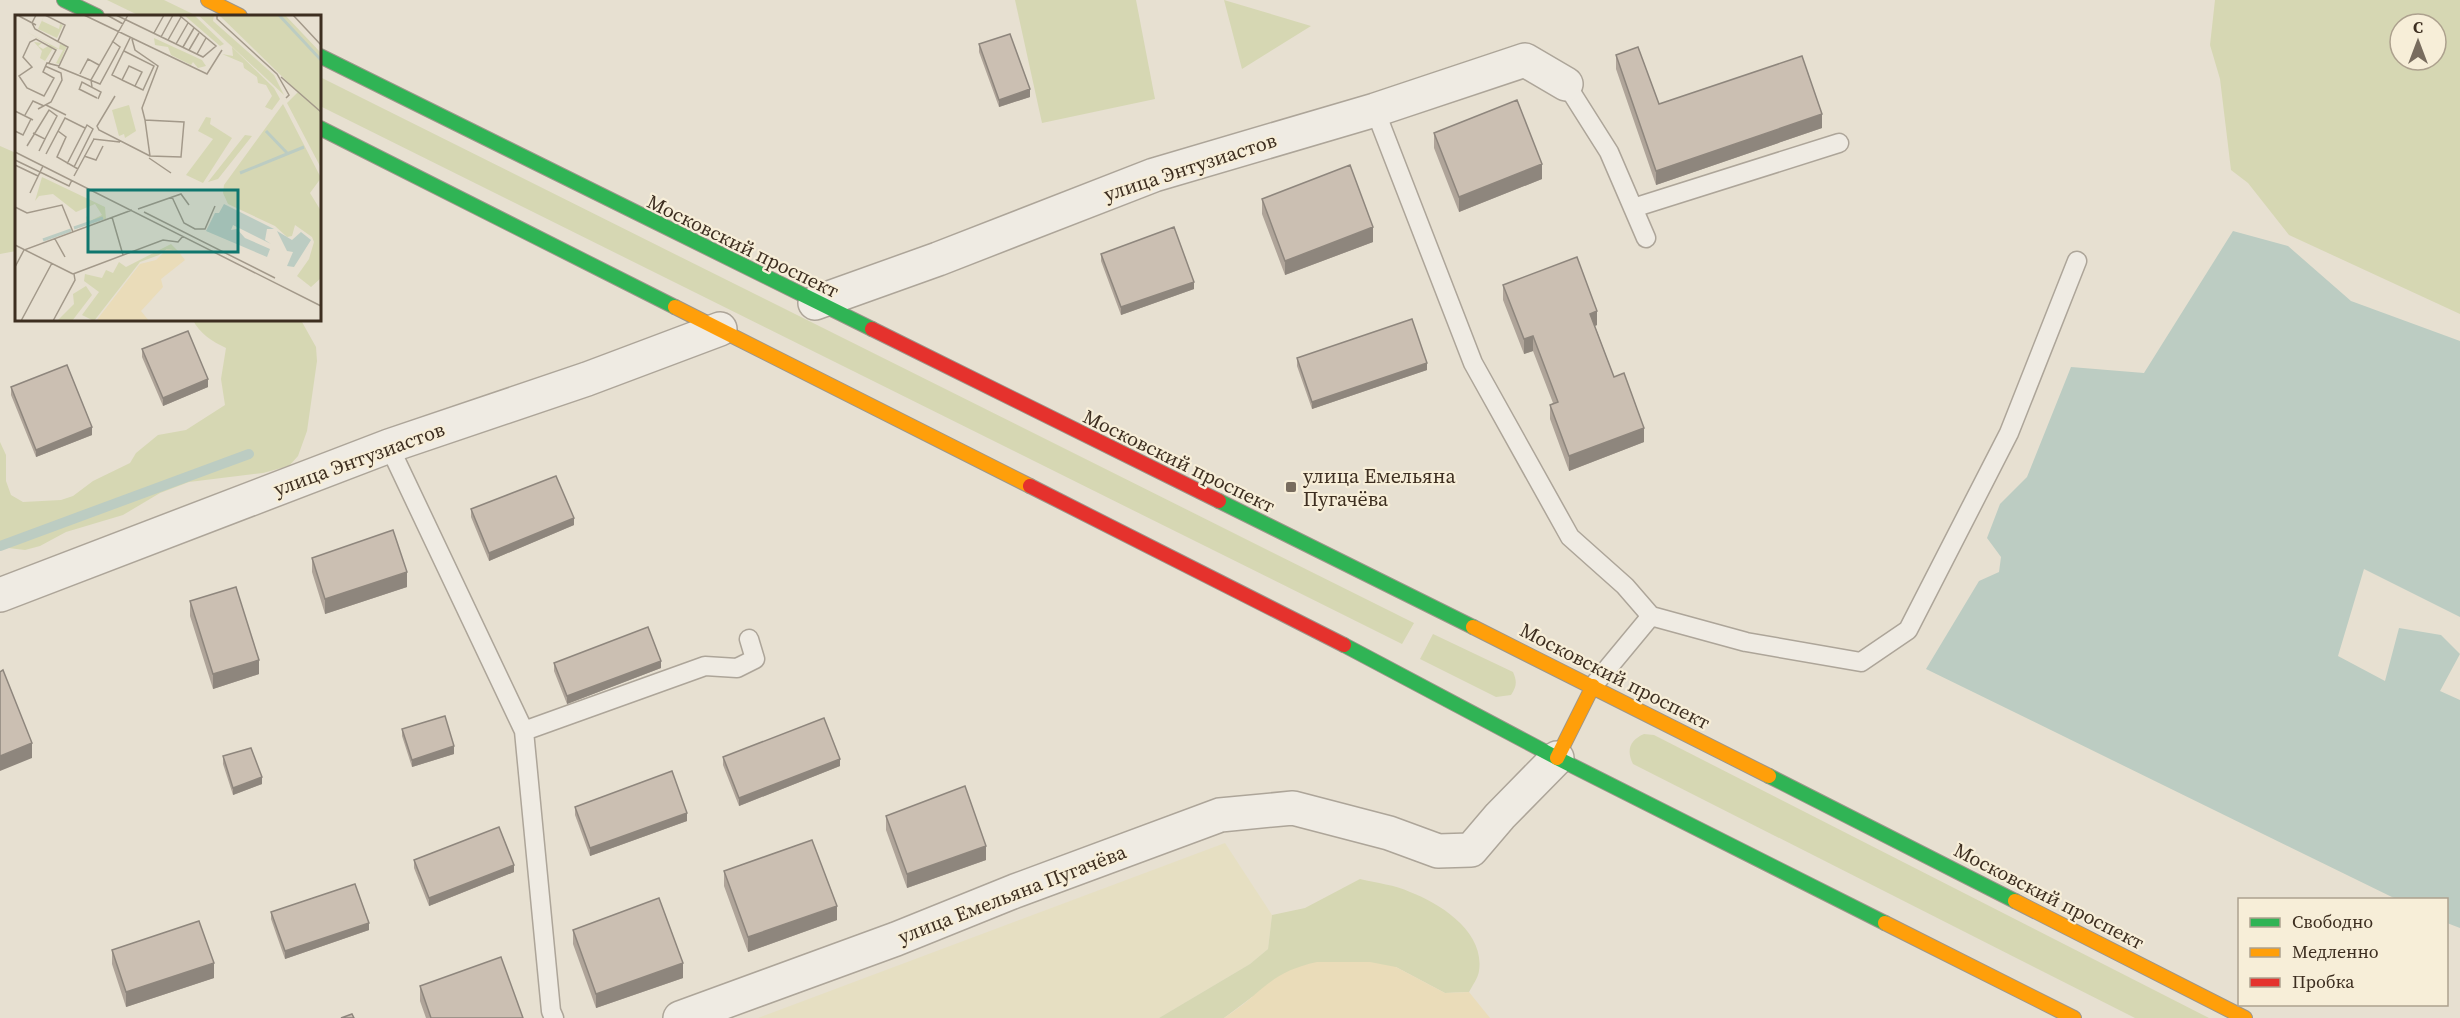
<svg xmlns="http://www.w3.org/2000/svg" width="2460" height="1018" font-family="'Source Serif 4',serif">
	<rect width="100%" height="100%" fill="#e7e0d1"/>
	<path fill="#e6dfc2" d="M1225,843L1272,915L1268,949L1250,964L1159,1018H758Z"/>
	<path fill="#d6d7b3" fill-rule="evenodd" d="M107,0H164L197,16H140Z
		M1015,0H1136L1155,99L1042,123Z
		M1224,0L1311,26L1242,69Z
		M2215,0H2460V314L2289,235L2248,183L2231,170L2220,79L2210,45ZM2400,24H2436V60H2400Z
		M320,77L1414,623L1402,644L320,106Z
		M0,146L16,153V251L0,254Z
		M193,320H300L302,322L316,347L317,361L307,431L298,456L289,466L263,473L189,482L160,493L123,515L66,532L40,546L25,550L0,547V442L6,455V481L11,495L23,502L61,500L73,496L93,481L130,463L136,453L158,435L186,430L225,405L221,379L226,348C213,342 199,333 193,320Z
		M1433,634L1513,672C1517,681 1517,686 1511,695L1496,697L1420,659Z
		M1644,734L1654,735L2209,1018H2135L1633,764C1626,750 1630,740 1644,734Z
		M1360,879C1377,883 1395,885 1410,892C1441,904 1485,932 1479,971C1478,978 1472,986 1469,992L1445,993L1396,967L1252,997L1224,1018H1159L1250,964L1268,949L1272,915L1305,908Z"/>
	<path fill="#eadcb9" d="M1317,962H1370L1396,967L1445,993L1469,992L1490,1018H1224C1262,994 1269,972 1317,962Z"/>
	<path fill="#bcccc2" d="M2233,231L2288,246L2351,301L2460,341V617L2364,569L2338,656L2385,681L2399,628L2441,635L2460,654L2440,691L2460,700V928L2447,923L2446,900L2396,899L1926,669L1979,581L1999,572L2001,557L1987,538L2000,504L2027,477L2071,367L2144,373Z"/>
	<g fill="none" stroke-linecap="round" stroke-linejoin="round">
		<path stroke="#bcccc2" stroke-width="10" d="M0,546L249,454"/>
		<g stroke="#ada599" stroke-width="21">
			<path id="lane" d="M1566,84L1609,152L1646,238
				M1375,110L1473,363L1570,537L1625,586L1651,616L1746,642L1861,662L1908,630L2009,433L2077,261
				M1633,208L1839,143
				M389,446L524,731L551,1011L554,1018
				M1593,686L1651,616
				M524,731L705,666L737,668L755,659L749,639"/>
		</g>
		<g stroke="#ada599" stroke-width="36">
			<path id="street" d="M815,303L938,259L1154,175L1375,110L1525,60L1566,84
				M0,595L389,446L587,379L720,329
				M680,1018L896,939L1015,891L1220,815L1293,808L1389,833L1438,851L1471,850L1500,816L1557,758"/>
		</g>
		<g stroke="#9c958a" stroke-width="16">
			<path id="fast" d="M64,0L97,16
				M320,56L872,329
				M320,128L675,307
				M1219,501L1473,627
				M1344,645L1557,758L1885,923
				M1769,776L2015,901"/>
		</g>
		<g stroke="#9c958a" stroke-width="16">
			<path id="slow" d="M208,0L240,16
				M675,307L1030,486
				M1473,627L1769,776
				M1557,758L1593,686
				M2015,901L2245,1018
				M1885,923L2074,1018"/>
		</g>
		<g stroke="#9c958a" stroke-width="16">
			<path id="jam" d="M872,329L1219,501
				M1030,486L1344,645"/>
		</g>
		<use href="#lane" stroke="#efebe3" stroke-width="18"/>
		<use href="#street" stroke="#efebe3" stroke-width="33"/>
		<use href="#fast" stroke="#30b455" stroke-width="14"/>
		<use href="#slow" stroke="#ff9f0a" stroke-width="14"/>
		<use href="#jam" stroke="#e5322d" stroke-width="14"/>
	</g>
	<path fill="#afa499" d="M979,44L1030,97L999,107L979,52Z
		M1616,55L1659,104L1822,128L1656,185L1616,69Z
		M1434,133L1542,179L1459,212L1434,148Z
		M1262,199L1373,242L1285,275L1262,214Z
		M1101,254L1194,289L1121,315L1101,261Z
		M1503,285L1597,325L1595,326L1614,377L1644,442L1569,471L1550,419V405L1553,403L1533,351L1524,354L1503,300Z
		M142,349L208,387L163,406L142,357Z
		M1297,358L1427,370L1312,409L1297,366Z
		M11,387L92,435L36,457L11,395Z
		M471,509L574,525L489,561L471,517Z
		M312,558L407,587L325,614L312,572Z
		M190,601L259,674L213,689L190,616Z
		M554,663L661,668L567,704L554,671Z
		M402,729L454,754L412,767L402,736Z
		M223,756L262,784L233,795L223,764Z
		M723,757L840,766L739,806L723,765Z
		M575,807L687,821L590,856L575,815Z
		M886,816L986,860L907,888L886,830Z
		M414,860L514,872L429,906L414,868Z
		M724,871L837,920L748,952L724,886Z
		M271,912L369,930L285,959L271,919Z
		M573,930L683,978L596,1008L573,944Z
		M112,950L214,978L126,1007L112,964Z
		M420,986L523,1018H426L420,1001Z"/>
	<path fill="#8e867d" d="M1030,89V97L999,107V100Z
		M1822,114V128L1656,185V171Z
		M1542,164V179L1459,212V197Z
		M1373,227V242L1285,275V261Z
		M1194,282V289L1121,315V307Z
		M1597,311V325L1590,328V314Z
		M1533,336V351L1524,354V339Z
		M1427,363V370L1312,409V402Z
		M208,379V387L163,406V398Z
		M92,427V435L36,457V450Z
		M1644,428V442L1569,471V456Z
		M574,518V525L489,561V553Z
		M407,572V587L325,614V599Z
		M259,660V674L213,689V674Z
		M661,661V668L567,704V696Z
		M32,743V758L0,771V756Z
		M454,746V754L412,767V760Z
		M840,759V766L739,806V798Z
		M262,777V784L233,795V788Z
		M687,813V821L590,856V848Z
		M986,846V860L907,888V874Z
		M514,865V872L429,906V898Z
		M837,906V920L748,952V937Z
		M369,923V930L285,959V951Z
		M214,963V978L126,1007V992Z
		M683,963V978L596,1008V994Z"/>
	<path fill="#cbbfb2" stroke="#8e867d" stroke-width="1.5" d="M1010,34L1030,89L999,100L979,44Z
		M1638,47L1659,104L1802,56L1822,114L1656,171L1616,55Z
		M1517,100L1542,164L1459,197L1434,133Z
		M1350,165L1373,227L1285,261L1262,199Z
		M1174,227L1194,282L1121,307L1101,254Z
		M1577,257L1597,311L1590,314L1614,377L1624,373L1644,428L1569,456L1550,405L1558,402L1533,336L1524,339L1503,285Z
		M1412,319L1427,363L1312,402L1297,358Z
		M188,331L208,379L163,398L142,349Z
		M67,365L92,427L36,450L11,387Z
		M556,476L574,518L489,553L471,509Z
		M393,530L407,572L325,599L312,558Z
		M236,587L259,660L213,674L190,601Z
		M648,627L661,661L567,696L554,663Z
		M3,670L32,743L0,756V672Z
		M445,716L454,746L412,760L402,729Z
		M824,718L840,759L739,798L723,757Z
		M251,748L262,777L233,788L223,756Z
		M672,771L687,813L590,848L575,807Z
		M965,786L986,846L907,874L886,816Z
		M499,827L514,865L429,898L414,860Z
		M812,840L837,906L748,937L724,871Z
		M355,884L369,923L285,951L271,912Z
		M659,898L683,963L596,994L573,930Z
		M199,921L214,963L126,992L112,950Z
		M501,957L523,1018H431L420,986Z
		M352,1014L354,1018H341Z"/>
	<rect fill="#786c5e" stroke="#f7eed8" stroke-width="2" x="1285" y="481" width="12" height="12" rx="3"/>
	<g text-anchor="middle" stroke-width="4.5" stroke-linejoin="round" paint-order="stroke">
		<g font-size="20" fill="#3d2e20" stroke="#f7eed8">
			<text transform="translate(1190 167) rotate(-18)" y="7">улица Энтузиастов</text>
			<text transform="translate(743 246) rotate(26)" y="7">Московский проспект</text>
			<text transform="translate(359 459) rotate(-20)" y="7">улица Энтузиастов</text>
			<text transform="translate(1179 461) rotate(26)" y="7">Московский проспект</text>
			<text transform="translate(1615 676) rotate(27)" y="7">Московский проспект</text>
			<text transform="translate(1012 894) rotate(-21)" y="7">улица Емельяна Пугачёва</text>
			<text transform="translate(2049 896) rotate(27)" y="7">Московский проспект</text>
		</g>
		<g font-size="20" fill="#3d2e20" stroke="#f7eed8" text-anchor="start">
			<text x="1303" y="483">улица Емельяна<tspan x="1303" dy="23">Пугачёва</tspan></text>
		</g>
	</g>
	<g transform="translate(15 15)">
		<rect width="306" height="306" fill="#e7e0d1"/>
		<path d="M169,0H179L209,29L205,31ZM183,0H199L198,6L259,60L269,80ZM204,0H270L306,38V153L272,88L283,77ZM29,1L27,6L44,14L45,9L48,10L42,23L23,14ZM12,17L44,34L45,29L52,31L44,49L36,47L41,48L48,35L38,33L30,46L25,43L27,36L19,27L27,28L23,31L28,34L35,30ZM139,23L187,45L191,51L183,53L178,47L176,50L156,40L153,32L140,30ZM217,32L259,73L265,84L257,95L250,92L257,81L251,70L243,68L242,62L229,53L228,48L207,39L218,41ZM268,89L306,163L295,178L306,196V263L296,272L282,261L294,244L299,227L297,222L280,210L277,221L272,222L260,211L213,189L208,178L209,170ZM114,90L121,116L110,123L109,119L104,121L97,95ZM191,102L196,103L195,109L217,123L188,168L171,160L198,124L183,116ZM230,120L237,121L203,164L193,167ZM27,162L90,192L91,204L72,207L71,201L75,206L87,200L80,189L61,197L38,179L24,181L20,186ZM156,229L163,236L152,234L144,240L125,247L79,306L67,300L84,277L69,266L70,259L87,263L91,255L98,258L104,247L111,252ZM71,271L77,280L57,306H42L59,289L58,279Z" fill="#d6d7b3"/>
		<path d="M152,234L163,236L170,245L146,264L148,272L126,296L134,306H81L125,249L141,245Z" fill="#eadcb9"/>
		<path d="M209,189L259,214H252L250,225L256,229L218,210L216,215L222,214L230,223L255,234L252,242L191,216L200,198H204ZM262,216L277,225L286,217L296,225L279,252L272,251L278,237L272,236Z" fill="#bcccc2"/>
		<path fill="none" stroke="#bcccc2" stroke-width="3" d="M264,0L306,45M251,116L273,139M225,158L289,132M59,213L88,203M28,225L56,215"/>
		<path fill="none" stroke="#a3998a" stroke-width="1.5" d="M21,0L17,8L20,14L53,32L44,51L32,48L28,57L39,63L29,81L12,73L4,61L17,52L8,42L15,27L21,24L41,35L34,48M30,0L50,10L43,26M69,0L192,59L207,35M92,0L108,9M101,0L188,42L201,31L164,0M202,0V4L262,59L274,80L271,83M278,0L306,30M4,1L21,10M139,18L149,0M146,22L158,0M115,23L97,60L107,65L114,51L127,57L120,71M117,24L120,35L143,51L127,93L130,105L169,107L166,142L135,141L130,105M153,25L166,2M161,29L173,8M168,32L179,13M174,35L184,18M182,39L191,23M43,52L85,69L105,32L97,26M65,59L73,44L84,50M266,62L306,97M107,65L128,75L139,51L109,36M77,72L76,65L113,0M64,74L82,83M64,75L67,67L86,77L83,84M100,81L82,111L84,115L135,141M31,90L51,100M23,94L36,87L47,65L46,58L30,51M0,96L18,105M10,100L18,86L29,91M0,116L8,120L16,104M43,116L51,122L42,142L63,154M18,118L30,124L24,136M78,124L105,127M12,131L34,95L42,101L30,124M0,137L306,291M31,139L50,103L70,113M69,141L81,145L88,131M134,143L156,158M0,145L54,171L57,165M52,149L72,110L78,114L59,152M0,150L23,161M59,161L79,124M15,178L28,151M157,182L169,208L180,214H190L200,191M0,192L12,198L47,190L58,217M123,194L166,179L174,190M129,197L260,263M97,202L108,240M40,224L50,242M0,230L58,259M0,252L9,235L117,195M58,259L148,225L163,227L168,221M6,306L37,248M38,306L60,265L59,259"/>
		<path fill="#0f766e" fill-opacity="0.15" stroke="#0f766e" stroke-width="3" d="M73,175H223V237H73Z"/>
		<rect width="306" height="306" fill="none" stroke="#3d2e20" stroke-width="3"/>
	</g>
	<rect x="2238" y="898" width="210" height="108" fill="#f7eed8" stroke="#ada18e" stroke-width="1.5"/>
	<rect x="2250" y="918" width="30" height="9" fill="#30b455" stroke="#ada18e" stroke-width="1.5"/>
	<text x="2292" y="928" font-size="18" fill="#3d2e20">Свободно</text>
	<rect x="2250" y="948" width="30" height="9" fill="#ff9f0a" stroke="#ada18e" stroke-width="1.5"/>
	<text x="2292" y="958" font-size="18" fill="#3d2e20">Медленно</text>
	<rect x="2250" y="978" width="30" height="9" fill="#e5322d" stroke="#ada18e" stroke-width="1.5"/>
	<text x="2292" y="988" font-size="18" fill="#3d2e20">Пробка</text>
	<g transform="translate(2418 42)"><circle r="28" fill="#f7eed8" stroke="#ada18e" stroke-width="1.5"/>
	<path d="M0-4.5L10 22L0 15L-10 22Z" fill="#786c5e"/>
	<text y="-9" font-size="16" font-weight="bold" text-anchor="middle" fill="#3d2e20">С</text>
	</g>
</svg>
